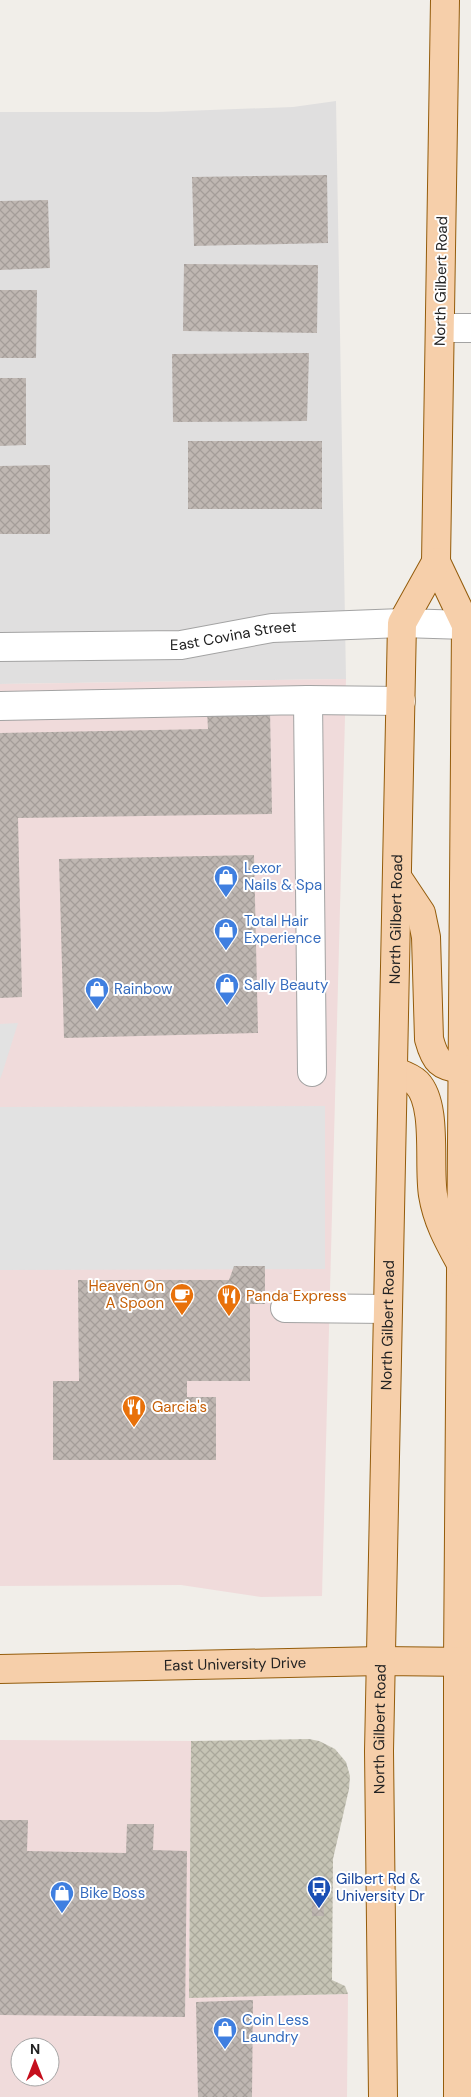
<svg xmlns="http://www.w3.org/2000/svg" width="471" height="2097" font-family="'DM Sans',sans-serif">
	<defs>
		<pattern id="construction-cross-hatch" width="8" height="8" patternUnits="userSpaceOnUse" patternTransform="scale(1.25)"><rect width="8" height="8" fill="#c6c4b5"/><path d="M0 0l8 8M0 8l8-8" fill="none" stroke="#aaa89b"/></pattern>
		<pattern id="building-cross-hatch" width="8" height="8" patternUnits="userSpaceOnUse" patternTransform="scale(1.25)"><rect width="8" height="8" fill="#bfb7b2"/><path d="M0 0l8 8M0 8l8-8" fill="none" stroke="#a49d99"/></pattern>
	</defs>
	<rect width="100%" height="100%" fill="#f1eee9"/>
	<path fill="#e0dfdf" d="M336,101L346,679L0,684V112H158L293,107Z"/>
	<path fill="#f0dbdb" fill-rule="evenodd" d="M346,679L322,1596L261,1597L181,1585L0,1586V684Z
		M0,1740L191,1741L189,1997L348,1994L347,2097H0ZM20,2047H50V2077H20Z"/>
	<path fill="url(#construction-cross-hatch)" d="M309,1739L319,1741L335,1749L346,1762L350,1776L349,1789L333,1859L332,1980L345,1986L348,1994L189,1998L191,1741Z"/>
	<path fill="#e2e2e2" d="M18,1023L2,1074L0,1079V1024Z
		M325,1106V1269L0,1270V1107Z"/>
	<path fill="url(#building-cross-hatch)" d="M327,175L328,243L194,246L192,177Z
		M48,200L50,268L0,270V201Z
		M184,264L318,265L317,333L183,331Z
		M0,290H37L36,358H0Z
		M309,353L307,421L173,422L172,354Z
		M0,378H26V445L0,446Z
		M188,441H322V509H188Z
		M50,465V534H0V466Z
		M270,710L272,814L18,818L22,997L0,998V733L208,729L207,711Z
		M254,855L258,1033L64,1038L59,859Z
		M234,1266H265V1304H250V1381H187V1397H216V1460H53V1381H79L78,1280H229Z
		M0,1820H28L27,1851L126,1853L127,1824H154L153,1850L187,1851L185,2017L0,2015Z
		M312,1892H323L324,1916H312Z
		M253,2000L252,2097H198L196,2002Z"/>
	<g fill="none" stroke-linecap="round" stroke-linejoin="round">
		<g stroke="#a3a3a3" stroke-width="30">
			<g id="minor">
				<path d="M440,328H471"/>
				<path id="s1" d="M0,647L181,645L272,628L402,623L466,625"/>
				<path d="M308,700L401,701"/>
				<path d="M0,706L308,700L312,1072"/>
				<path d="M285,1308L388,1309"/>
			</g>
		</g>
		<g stroke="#945c0b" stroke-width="30">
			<g id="major">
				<path d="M445,0L436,562L466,625L458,1662V2097"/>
				<path d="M397,877L421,913L426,937L429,1039C435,1061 440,1067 463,1069"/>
				<path d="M393,1071C401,1074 411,1077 417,1083C438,1105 428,1165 433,1195C437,1220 448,1240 460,1262"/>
				<path id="s2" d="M0,1669L381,1661L471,1662"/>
				<path id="s3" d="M383,2097L379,1751L402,623L436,562"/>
			</g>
		</g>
		<use href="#minor" stroke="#fff" stroke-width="28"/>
		<use href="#major" stroke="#f6cfaa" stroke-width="28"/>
	</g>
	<defs>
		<g id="shop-pin" transform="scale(1.25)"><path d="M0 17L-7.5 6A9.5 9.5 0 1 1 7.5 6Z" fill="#3f7fe0" stroke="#fff"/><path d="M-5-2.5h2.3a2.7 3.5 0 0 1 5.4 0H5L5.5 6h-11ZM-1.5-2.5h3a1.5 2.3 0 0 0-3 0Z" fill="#fff"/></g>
		<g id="cafe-pin" transform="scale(1.25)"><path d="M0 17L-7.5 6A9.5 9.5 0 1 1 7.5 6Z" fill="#e8710a" stroke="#fff"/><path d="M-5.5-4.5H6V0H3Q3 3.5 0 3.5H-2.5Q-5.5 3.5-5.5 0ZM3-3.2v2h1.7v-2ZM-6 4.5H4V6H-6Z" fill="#fff"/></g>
		<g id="restaurant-pin" transform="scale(1.25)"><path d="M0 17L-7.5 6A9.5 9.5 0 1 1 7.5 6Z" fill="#e8710a" stroke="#fff"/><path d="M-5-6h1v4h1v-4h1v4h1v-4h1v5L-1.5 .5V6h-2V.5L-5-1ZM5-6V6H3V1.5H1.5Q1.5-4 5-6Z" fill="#fff"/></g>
		<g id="bus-pin" transform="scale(1.25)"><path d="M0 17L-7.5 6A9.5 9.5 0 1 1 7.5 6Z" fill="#1a4fb4" stroke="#fff"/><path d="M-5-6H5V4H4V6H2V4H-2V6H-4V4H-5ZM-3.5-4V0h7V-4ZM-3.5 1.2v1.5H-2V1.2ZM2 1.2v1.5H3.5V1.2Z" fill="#fff"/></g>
	</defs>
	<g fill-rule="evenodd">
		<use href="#shop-pin" x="226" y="877"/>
		<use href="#shop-pin" x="226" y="930"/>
		<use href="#shop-pin" x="227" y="985"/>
		<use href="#shop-pin" x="97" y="989"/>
		<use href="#cafe-pin" x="182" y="1295"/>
		<use href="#restaurant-pin" x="229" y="1296"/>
		<use href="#restaurant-pin" x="134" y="1407"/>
		<use href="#bus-pin" x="319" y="1888"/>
		<use href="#shop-pin" x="62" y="1893"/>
		<use href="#shop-pin" x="225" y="2029"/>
	</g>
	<g text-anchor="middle" stroke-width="4" stroke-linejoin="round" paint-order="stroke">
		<g font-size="15" fill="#222" stroke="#fff">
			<text transform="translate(441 281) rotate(-89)" y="5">North Gilbert Road</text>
			<text dy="5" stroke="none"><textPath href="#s1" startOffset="234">East Covina Street</textPath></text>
			<text dy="5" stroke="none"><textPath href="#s3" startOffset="1178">North Gilbert Road</textPath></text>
			<text dy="5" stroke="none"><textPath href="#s3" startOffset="772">North Gilbert Road</textPath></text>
			<text dy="5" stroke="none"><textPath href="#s2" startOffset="235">East University Drive</textPath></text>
			<text dy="5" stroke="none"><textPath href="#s3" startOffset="368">North Gilbert Road</textPath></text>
		</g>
		<g font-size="15" fill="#366cbe" stroke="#fff" text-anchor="start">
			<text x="244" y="873">Lexor<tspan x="244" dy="17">Nails &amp; Spa</tspan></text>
			<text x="244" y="926">Total Hair<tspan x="244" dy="17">Experience</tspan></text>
			<text x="244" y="990">Sally Beauty</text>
			<text x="114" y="994">Rainbow</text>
			<text x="80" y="1898">Bike Boss</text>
			<text x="242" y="2025">Coin Less<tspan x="242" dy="17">Laundry</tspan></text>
		</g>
		<g font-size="15" fill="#c56008" stroke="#fff" text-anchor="start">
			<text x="164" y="1291" text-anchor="end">Heaven On<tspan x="164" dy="17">A Spoon</tspan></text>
			<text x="246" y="1301">Panda Express</text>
			<text x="152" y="1412">Garcia's</text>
		</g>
		<g font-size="15" fill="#164399" stroke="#fff" text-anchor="start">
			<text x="336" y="1884">Gilbert Rd &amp;<tspan x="336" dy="17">University Dr</tspan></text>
		</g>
	</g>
	<g transform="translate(35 2062)"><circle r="24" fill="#ffffff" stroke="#a7a7a7"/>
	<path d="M0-4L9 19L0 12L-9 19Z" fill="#c50f1d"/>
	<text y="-8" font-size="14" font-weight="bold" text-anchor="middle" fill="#222222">N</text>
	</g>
</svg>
